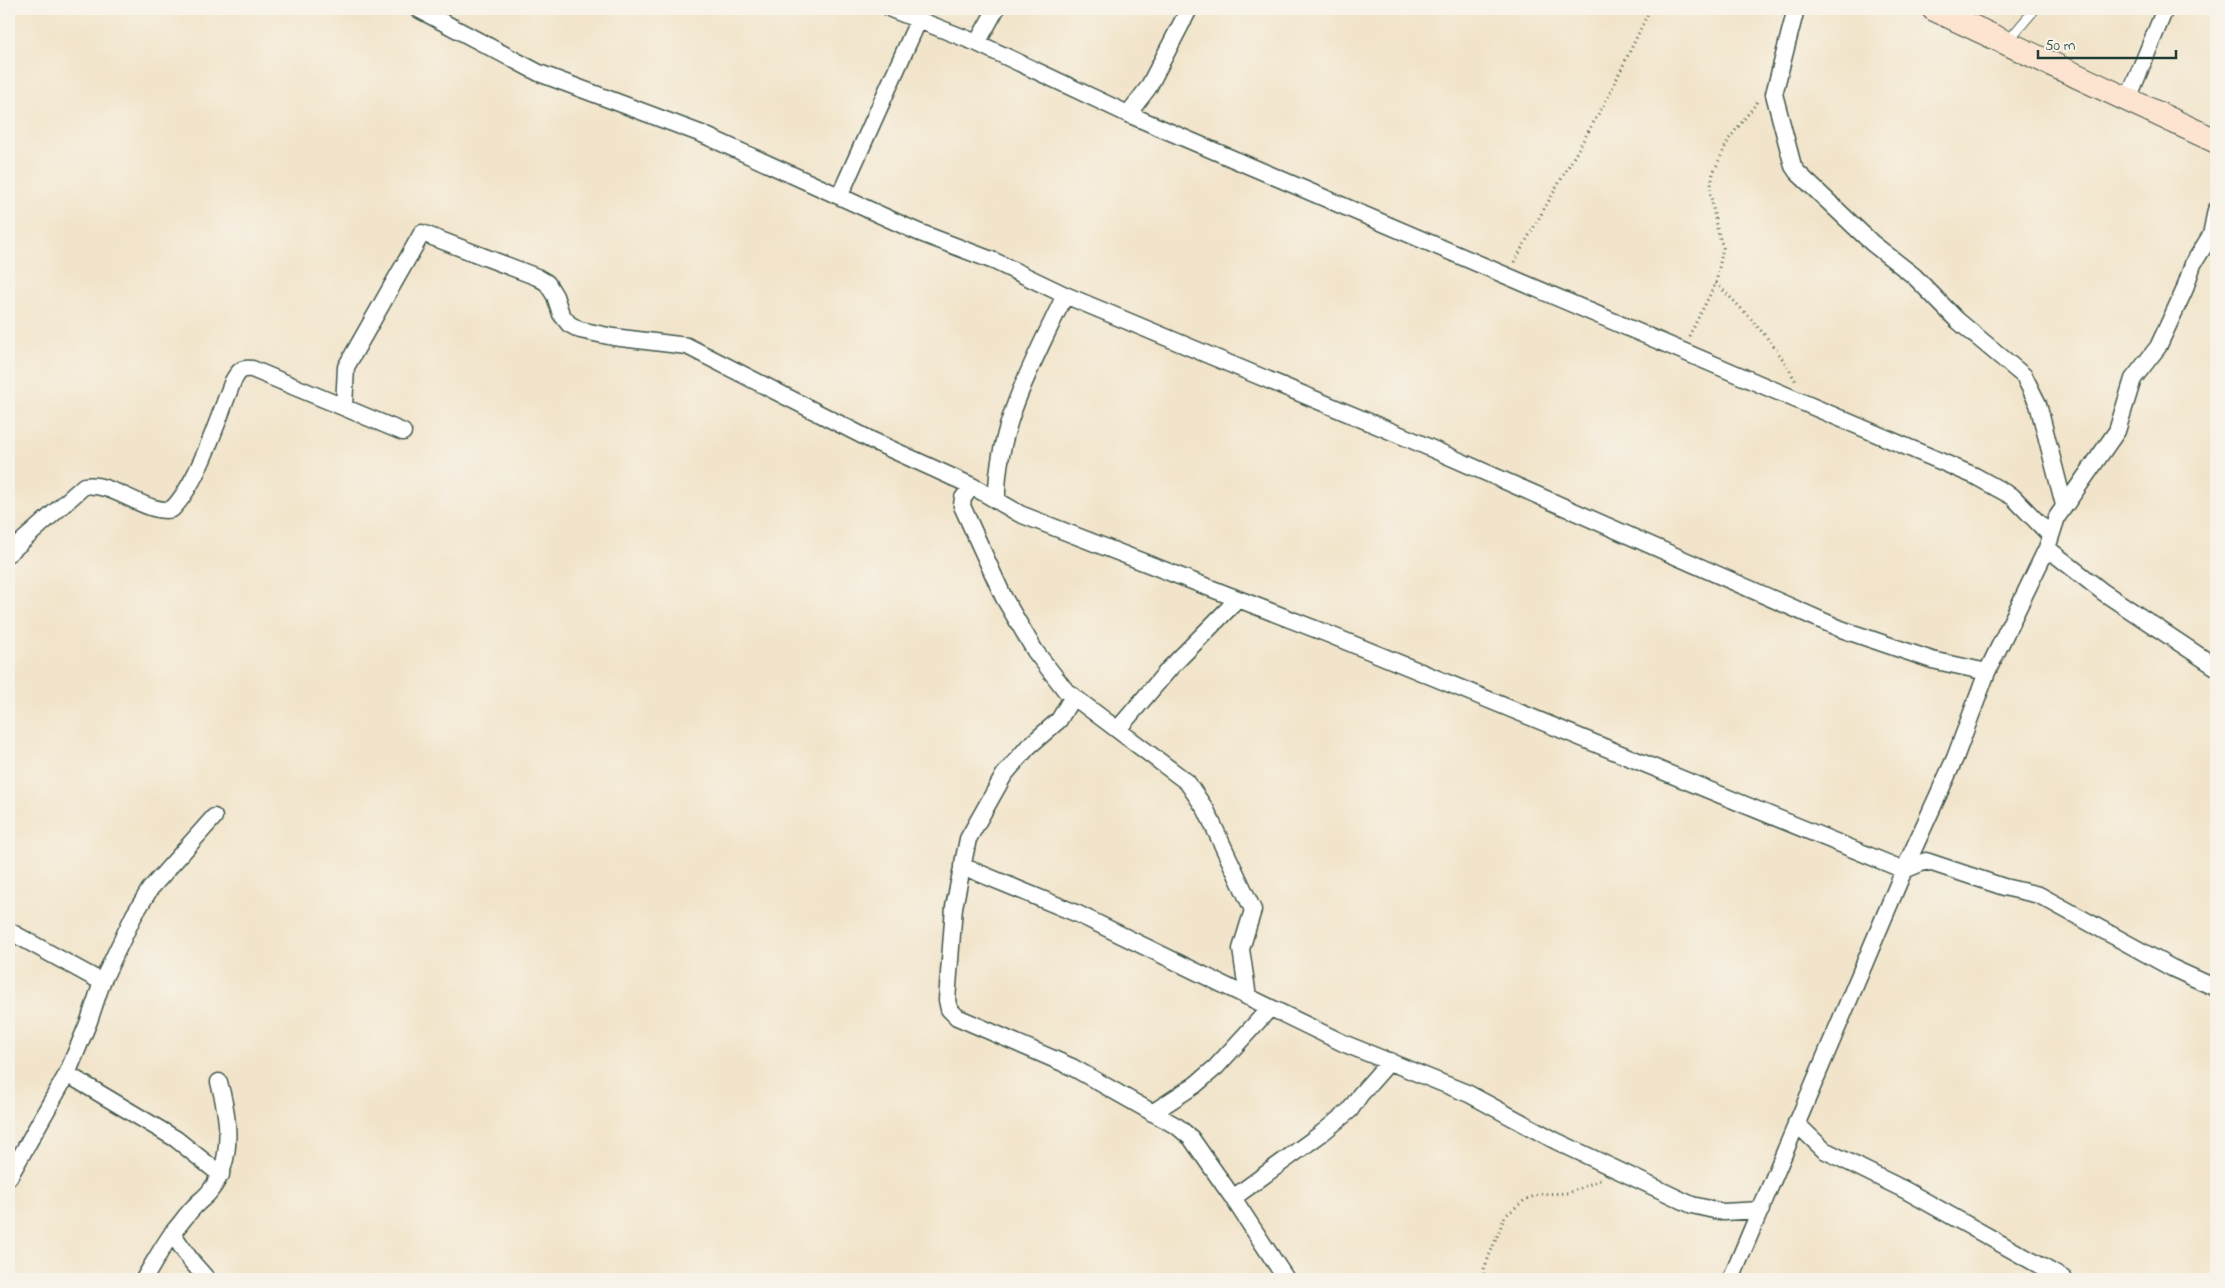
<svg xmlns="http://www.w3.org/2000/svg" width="2225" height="1288" font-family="'Indie Flower',sans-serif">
	<rect width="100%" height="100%" fill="#f7f3e8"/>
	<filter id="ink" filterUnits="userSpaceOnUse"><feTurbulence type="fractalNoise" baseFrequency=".02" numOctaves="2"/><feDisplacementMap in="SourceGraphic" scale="10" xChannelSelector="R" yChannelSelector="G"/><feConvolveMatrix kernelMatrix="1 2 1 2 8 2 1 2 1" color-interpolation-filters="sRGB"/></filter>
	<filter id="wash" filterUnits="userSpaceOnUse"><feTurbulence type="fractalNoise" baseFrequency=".0096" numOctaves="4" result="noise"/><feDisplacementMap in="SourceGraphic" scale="20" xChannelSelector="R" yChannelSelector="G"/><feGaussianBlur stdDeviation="1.12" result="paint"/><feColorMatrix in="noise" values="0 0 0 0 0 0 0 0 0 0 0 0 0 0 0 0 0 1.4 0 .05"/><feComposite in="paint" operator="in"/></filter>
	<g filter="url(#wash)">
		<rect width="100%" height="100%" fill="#f2e4ca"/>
	</g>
	<g filter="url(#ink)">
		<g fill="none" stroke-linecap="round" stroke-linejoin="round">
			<g stroke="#3f564a" stroke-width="11">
				<path id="lane" d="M2007,42L2035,9"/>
			</g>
			<g stroke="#3f564a" stroke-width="19">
				<path id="street" d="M418,9L539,73L702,134L918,232L994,261L1065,295L1412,440L1841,629L1932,660L1987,672
					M891,9L977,43L1128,114L1975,476L2013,497L2050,535
					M1796,9L1774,94L1793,166L1797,172L1872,243L1914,276L1957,320L2024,376L2038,404L2064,505
					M977,43L996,9
					M2128,99L2165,9
					M1128,114L1148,88L1189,9
					M840,195L919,19
					M344,407L346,367L422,233L537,277L547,283L555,296L561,314L569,324L580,330L613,337L687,346L873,441L972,486L1020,514L1328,634L1904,870L1926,861L2004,887L2039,895L2172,968L2216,988
					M972,486L963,498L962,506L1004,598L1035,651L1066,691L1187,782L1206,810L1253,910L1241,949L1248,997
					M997,501C995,428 1035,359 1065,295
					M2047,548L2103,592L2216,667
					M9,553L84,486C113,481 148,516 172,509C199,482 218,418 233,381C239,371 240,368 252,369L403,432
					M1073,696L1059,720L1028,747L1004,775L968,839L954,907L947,1000L949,1009L957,1017L1072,1067L1178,1127L1191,1138L1233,1198L1286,1279
					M1118,729L1170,668L1238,599
					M962,866L1078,914L1343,1043L1469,1094L1556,1141L1692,1205L1723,1212L1761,1210
					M9,931L102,982
					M67,1074L176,1139L221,1175
					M1152,1113L1195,1085L1216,1067L1270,1008
					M1796,1123L1824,1150L1905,1190L2064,1279
					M9,1177L67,1074L89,1021L102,982L134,915L150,889L214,817
					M1233,1198L1322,1133L1350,1110L1360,1095L1390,1061
					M172,1233L192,1262L207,1279
					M144,1279C154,1263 163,1245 174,1231C181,1223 187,1214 194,1207C199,1201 206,1197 210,1191C235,1160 229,1117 219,1082
					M1731,1279L1904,870L1955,758L1987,672L2047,548L2057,517L2117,431L2133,379L2158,347L2184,291L2193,264L2211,235L2216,210"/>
			</g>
			<g stroke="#3f564a" stroke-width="26">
				<path id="secondary" d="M1934,9L2216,141"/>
			</g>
			<path stroke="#3f564a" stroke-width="3" stroke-dasharray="1 4" stroke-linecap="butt" d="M1514,262L1608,97L1650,9
				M1716,283C1747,314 1776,343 1796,382
				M1689,336L1716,283L1723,248L1716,225L1710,191L1713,173L1729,139L1758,101
				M1484,1279V1269L1505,1216L1526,1199L1541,1194L1568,1193L1600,1180"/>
			<use href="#lane" stroke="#fff" stroke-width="9"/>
			<use href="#street" stroke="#fff" stroke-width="16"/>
			<use href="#secondary" stroke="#fde4d1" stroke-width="24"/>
		</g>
	</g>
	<rect width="2225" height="1288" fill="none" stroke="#f7f3e8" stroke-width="30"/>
	<path d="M2038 50v8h138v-8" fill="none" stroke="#1f3d34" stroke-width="2.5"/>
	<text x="2045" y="50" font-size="15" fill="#1f3d34" stroke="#f7f3e8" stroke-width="4" paint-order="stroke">50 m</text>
</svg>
